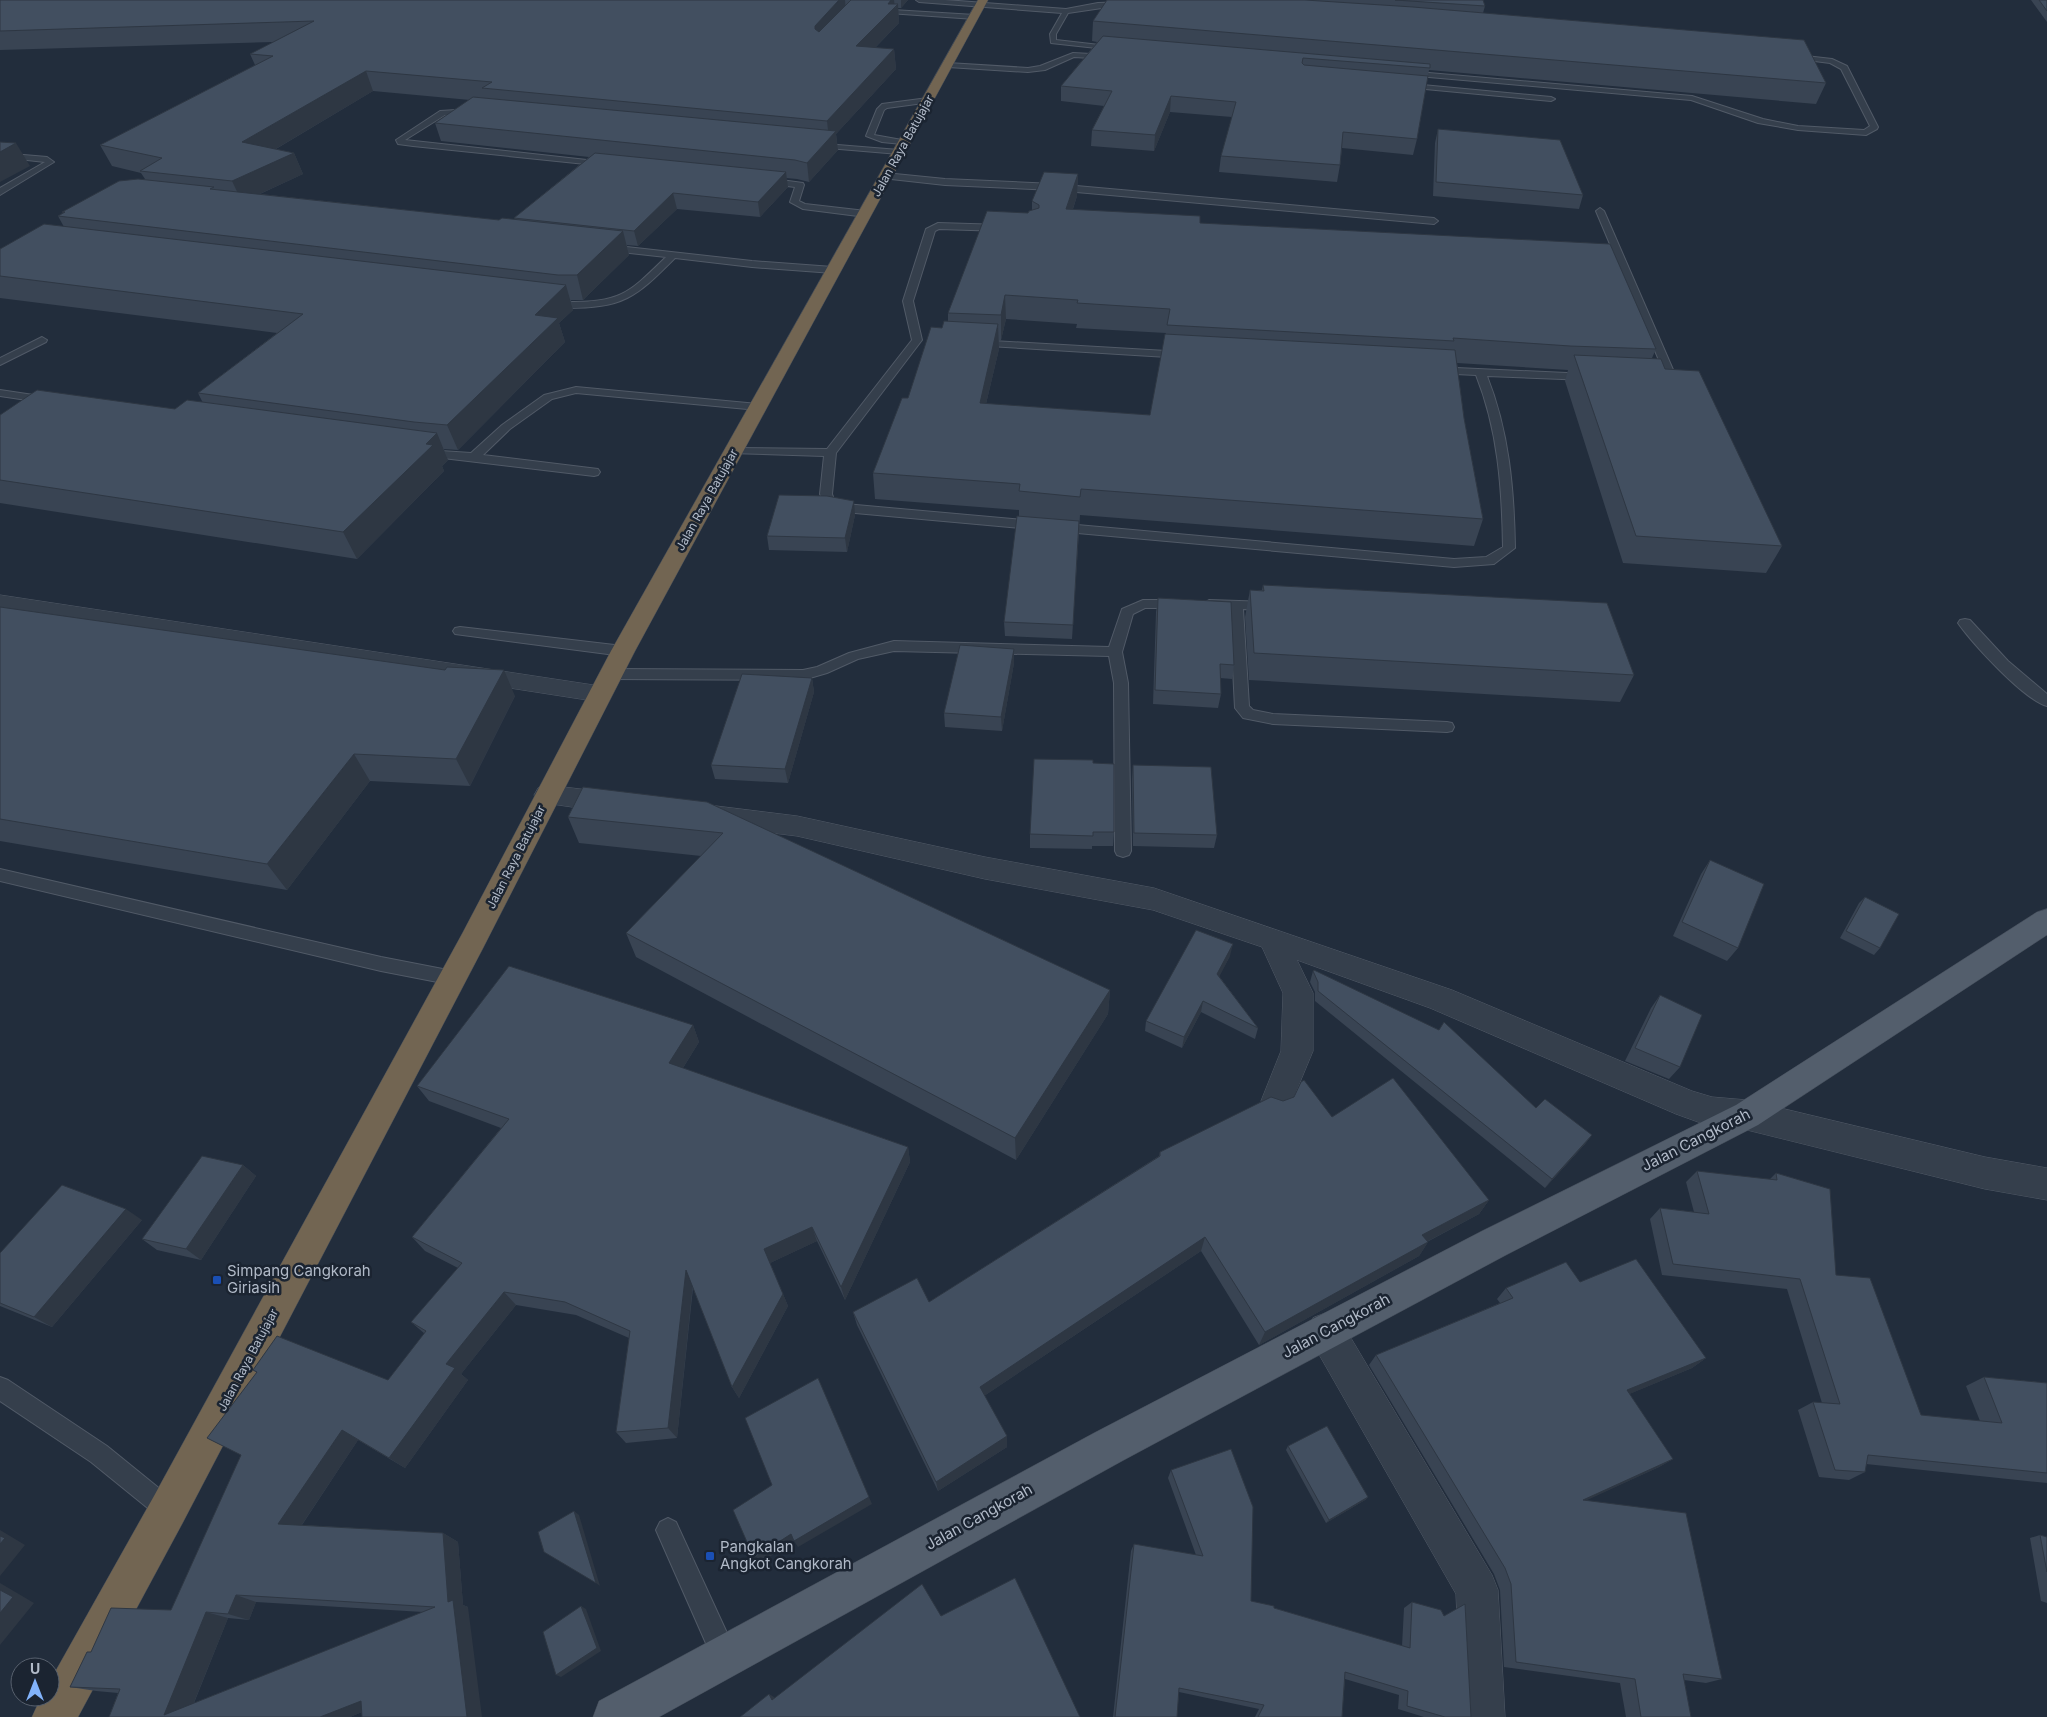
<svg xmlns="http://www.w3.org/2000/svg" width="2047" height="1717" font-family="Inter,sans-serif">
	<rect width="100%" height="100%" fill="#222d3c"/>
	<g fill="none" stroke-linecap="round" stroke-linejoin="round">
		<g stroke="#515a67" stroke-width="2">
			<path id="lane" d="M916,0H945L1066,9L1098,3L1126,2L1129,4L1068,13L1056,34V40L1117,47V49L1115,50L1051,43L1050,34L1062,13L919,2Z
				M876,9L975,15L978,17L975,19L874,12L873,11Z
				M1073,53L1091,54L1095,56L1091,58L1074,57L1045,70L1028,72L948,67L944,65L948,63L1028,68L1040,66Z
				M1788,54L1832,59L1847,66L1878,127L1877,129L1866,135L1798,130L1758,123L1691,100L1406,75L1402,73L1406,71L1692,96L1763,119L1798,126L1864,130L1870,126L1841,69L1830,63L1791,58H1788Z
				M1401,83L1551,97L1555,99L1551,101L1404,87L1400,85Z
				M928,98L932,100L931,102L887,108L884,110L874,135L902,140V144L882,142L866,136L877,109L882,104Z
				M473,109L477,111L476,113L445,115L405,140L605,162L609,164L605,166L413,146L398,144L396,140L440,111Z
				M813,143L899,150L903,152L899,154L816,147H813Z
				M0,153L47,157L54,162L0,195V188L45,162L0,157Z
				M885,173L945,179L1054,184L1434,218L1438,221L1434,224L1054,190L945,185L882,178V174Z
				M766,178L803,183L804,185L799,201L805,204L866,211L870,214L866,217L803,209L790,202L795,187L763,183L762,181Z
				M150,194L752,261L833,267L838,270L833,273L752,267L675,258C635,298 624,308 565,308L59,246L54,243L59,236L110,202L130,196ZM150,200L666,257C627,295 621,302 565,302L65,241L116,206L131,202Z
				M1600,208L1604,211L1674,372L1673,380L1655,383L1650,380L1651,378L1664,376V372L1596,211Z
				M938,223L1003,225L1008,228L1003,231L939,229L935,231L913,301L922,340L836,453L832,494L835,502L845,504L1454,559L1486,557L1503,547C1502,487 1498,430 1476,375L1435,373L1430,370L1435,367L1588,374L1593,377L1588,380L1487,376C1509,431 1514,489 1515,548L1494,564L1454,567L844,512L826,507L820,494L824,456L730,453L728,451L730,449L734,448L827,449L912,340L903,301L926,229Z
				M42,337L47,340L46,342L0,365V358Z
				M976,340L1184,352L1189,355L1184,358L972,345L971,343Z
				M576,387L758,404L764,407L758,410L576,393L552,399L510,429L483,455L598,469L600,472L598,475L594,476L426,456L420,453L426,450L471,453L502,425L544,395Z
				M0,390L47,397L53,400L47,403L0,396Z
				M1143,600H1179L1186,604L1179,608H1145L1133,614L1122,652L1128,683L1131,851L1129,855L1123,857L1117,855L1115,851L1114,683L1109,656L894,651L858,659L827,673L803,680L611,679L606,677L604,674L606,671L611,669L803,670L817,667L849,653L894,641L1109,647L1122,609Z
				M1209,600L1269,602L1276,606L1269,610L1243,609L1249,706L1253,710L1273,714L1447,722L1452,723L1454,727L1452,731L1447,732L1273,724L1243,718L1235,708L1230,609L1204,607L1202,604Z
				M1965,619L1970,620L2008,661L2047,694V706C2024,700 1972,643 1958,623L1960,620Z
				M460,627L623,646L628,648L630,651L628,654L623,656L455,634L453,631L455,628Z
				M0,869L381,957L453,971L459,973L462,978L459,983L453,985L381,971L0,881Z
				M0,1377L8,1380L107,1446L176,1502L180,1510L176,1518L168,1522L160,1518L91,1462L0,1401Z
				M668,1518L676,1522L738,1657L734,1666L725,1670L716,1666L656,1530L660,1522Z"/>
		</g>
		<g stroke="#515a67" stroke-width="1">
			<path id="street" d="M0,595L600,686L609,688L612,694L609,700L600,702L0,609Z
				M547,785L613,793L622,796L626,803L622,810L613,813L538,802L534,795L538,788Z
				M708,805L797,816L985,857L1154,888L1452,990L1692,1091L1712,1097L1747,1100L1985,1157L2047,1168V1200L1985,1189L1747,1130L1712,1127L1676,1114L1430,1008L1297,960L1313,993V1051L1288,1111L1277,1115L1266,1111L1261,1101L1281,1051L1283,993L1262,947L1153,910L985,879L797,836L708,825L699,822L695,815L699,808Z
				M1326,1313L1339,1318L1492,1575L1498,1590L1505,1717H1461L1456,1594L1313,1344L1308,1331L1313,1318Z"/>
		</g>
		<g stroke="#3f4855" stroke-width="1">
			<path id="primary" d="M2047,909V935L1758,1125L1506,1255L1122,1461L659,1717H593L599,1701L1094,1433L1482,1231L1736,1105L2037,912Z"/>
		</g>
		<g stroke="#414a57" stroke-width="1">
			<path id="highway" d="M978,0H988L635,651L482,950L182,1524L78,1717H32L41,1697H50V1681L154,1496L462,934L611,651Z"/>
		</g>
		<use href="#lane" fill="#353f4c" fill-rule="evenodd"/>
		<use href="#street" fill="#353f4c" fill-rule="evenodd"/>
		<use href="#primary" fill="#535e6c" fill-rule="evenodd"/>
		<use href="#highway" fill="#726552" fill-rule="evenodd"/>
	</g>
	<path fill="#394453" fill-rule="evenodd" d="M0,0H908L901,8H898L899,23L875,48L894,49L896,69L836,134L838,150L809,182L797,179L786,178L788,187L760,217L677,209L638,246L627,245L629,255L583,300H571L573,310L559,323L565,342L458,450L444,449L448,460L442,466L444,471L357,559L0,503V415L175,409L203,403L198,393L277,333L0,298V249L64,227L58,216L63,213L62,212L145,179L141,173L112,166L100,145L255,65L250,54L274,42L0,50ZM373,91L470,100L435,123L441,141L589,157L514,218L515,219L499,220L260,194L303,174L294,153L276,149Z
		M1107,0H1483L1485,6L1483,13L1826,83L1816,104L1429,70L1417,139L1413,155L1342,148L1340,165L1337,182L1219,172L1221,156L1232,117L1170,112L1154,151L1091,146L1092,130L1104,106L1061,101V86L1097,42L1092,41L1093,21Z
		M2031,0H2047V22Z
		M1438,129L1583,195L1579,209L1433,196L1435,143Z
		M1078,174L1077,196L1073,209L1200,223L1656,349L1652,358L1665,369L1782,546L1766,573L1623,563L1565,381L1568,370L1457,363L1464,418L1483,519L1474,546L1080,515L1072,639L1005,636L1004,622L1019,516V510L875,499L873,473L942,328L948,322V313L1028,213L1032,210V201ZM1006,319L1077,324L1076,328L1166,333L1150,415L986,404L999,349V340H1001Z
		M855,515L847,552L769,550L767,536Z
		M1263,585L1634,675L1620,702L1249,680L1245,617L1250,590H1262Z
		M1158,598L1234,665L1232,679L1220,678L1221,694L1218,708L1153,704L1156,612Z
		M0,607L515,696L470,786L370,781L287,890L0,841Z
		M1014,649V663L1002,731L945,727L944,713Z
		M812,678L814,692L788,783L715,779L711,765Z
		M1093,763L1114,832L1113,846H1092V849L1030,848V834Z
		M1133,765L1217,835L1214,848L1133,846L1132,779Z
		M707,802L1110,990L1108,1014L1016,1160L636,957L626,933L701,856L579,843L568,817Z
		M1710,860L1738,948L1727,961L1673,936L1701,874Z
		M1865,897L1880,948L1874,955L1840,938L1859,903Z
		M1230,956L1219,976L1258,1028L1255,1039L1201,1012L1182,1048L1145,1031L1146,1021Z
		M1313,971L1536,1108L1592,1135L1585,1144L1545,1188L1315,1001V992L1310,982Z
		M1660,995L1680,1067L1669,1079L1625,1061L1651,1008Z
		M693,1025L699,1042L683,1068L908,1147L910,1162L845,1300L817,1241L770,1263L788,1306L739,1398L732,1387L693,1288L677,1438L626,1443L616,1432L629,1338L576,1315L516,1305L461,1374L468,1380L405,1468L358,1440L302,1525L443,1533L458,1542L463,1605L468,1607L362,1712L350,1717H109L118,1693L96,1691L70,1687L91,1652L171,1610L241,1455L257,1373L253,1370L388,1380L425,1334L411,1322L458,1268L425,1251L412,1237L501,1128L429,1101L417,1086ZM256,1602L423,1612L194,1703L228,1618L249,1620Z
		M1332,1117L1489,1200L1479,1214L1427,1242H1428L1419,1256L1259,1345L1201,1251L984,1396L1007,1436V1447L938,1491L857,1325L853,1312L929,1302L1159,1156L1160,1152Z
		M243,1165L256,1176L201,1260L157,1250L142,1239Z
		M1697,1171L1769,1180L1776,1173L1836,1275L1921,1415L1980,1421L1966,1386L1984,1377L2047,1383V1483L1866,1464L1865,1472L1849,1480L1819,1477L1798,1410L1813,1402L1822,1403L1787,1289L1662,1275L1650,1219L1660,1208L1694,1212L1686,1182Z
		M142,1220L52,1327L0,1306V1253Z
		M1580,1282L1706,1358L1692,1368L1629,1394L1673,1459L1659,1467L1586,1500L1722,1679L1706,1683L1684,1680L1691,1717H1626L1620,1683L1504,1667L1500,1590L1494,1574L1369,1365L1376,1355L1500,1303L1497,1299L1506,1288Z
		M1288,1446L1368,1497L1365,1500L1326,1523L1286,1450Z
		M1171,1470L1251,1601L1402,1646L1404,1608L1412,1602L1471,1717H1424L1398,1709L1399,1695L1345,1679L1342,1717H1255L1259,1709L1179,1692L1177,1717H1113L1131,1551L1134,1544L1196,1555L1168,1478Z
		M2040,1535L2047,1537V1603L2041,1601L2030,1538Z"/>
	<path fill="#2e3743" d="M839,0H845L846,13L818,45L815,29V26Z
		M891,0H894L895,8L898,4L899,23L858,65L856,46Z
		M901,0H908L901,8Z
		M894,49L896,69L836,134L838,150L809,182L807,163L829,139L827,121Z
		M366,71L373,91L252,163L242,142Z
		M1171,96L1170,112L1154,151L1155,135Z
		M16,143L30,166L0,182V152Z
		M294,153L303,174L242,202L232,181Z
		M786,172L788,187L760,217L758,202Z
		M1078,174L1077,196L1065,232L1066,209Z
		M673,193L677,209L638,246L634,231Z
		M623,231L629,255L583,300L577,275Z
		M566,285L573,310L559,323L565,342L458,450L447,425L535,315Z
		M1005,295L1006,319L1001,340V315Z
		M998,324L999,349L980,429V403Z
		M437,433L448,460L442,466L444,471L357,559L343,532L426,444Z
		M854,501L855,515L847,552L845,538Z
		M1014,649V663L1002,731L1001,717Z
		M504,670L515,696L470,786L456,759Z
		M812,678L814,692L788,783L785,769Z
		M354,754L370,781L287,890L267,864Z
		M1233,944L1230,956L1215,985L1217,974Z
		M1110,990L1108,1014L1016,1160L1015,1138Z
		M1203,1001L1201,1012L1182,1048L1184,1037Z
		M693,1025L699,1042L676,1079L669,1063Z
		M1592,1135L1585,1144L1545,1188L1552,1179Z
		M908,1147L910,1162L845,1300L841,1287Z
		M243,1165L256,1176L201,1260L186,1249Z
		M1489,1200L1479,1214L1413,1249L1422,1235Z
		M126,1209L142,1220L52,1327L34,1317Z
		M812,1227L817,1241L770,1263L764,1249Z
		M1205,1237L1201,1251L981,1398L980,1387Z
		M1428,1242L1419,1256L1259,1345L1265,1332Z
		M686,1270L693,1283L677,1438L668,1428Z
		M504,1292L516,1305L461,1374L468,1380L405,1468L389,1458L446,1364Z
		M783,1294L788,1306L739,1398L732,1387Z
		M1706,1358L1692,1368L1615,1400L1627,1390Z
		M818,1378L872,1504L798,1547L794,1541Z
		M342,1430L358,1440L297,1532L278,1524Z
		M1007,1436V1447L938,1491L936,1482Z
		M1673,1459L1659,1467L1570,1508L1583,1500Z
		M1368,1497L1365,1500L1326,1523L1329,1520Z
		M574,1511L579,1515L600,1586L596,1583Z
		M0,1530L25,1545L0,1576Z
		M443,1533L458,1542L463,1605L468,1607L482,1717H467L448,1602Z
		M791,1534L795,1540L759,1564L754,1558Z
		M0,1583L34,1603L0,1645Z
		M236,1595L256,1602L249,1620L228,1614Z
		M581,1606L586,1609L601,1651L561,1677L556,1675Z
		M206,1612L228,1618L188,1717L164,1715Z
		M769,1694L774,1697L777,1703L772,1700Z
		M361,1701L379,1705L350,1717H320Z"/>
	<path fill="#424f60" stroke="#2e3743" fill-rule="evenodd" d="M0,0H839L815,26V29L819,32L851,0H891L888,4H898L856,46L894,49L827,121L482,88L492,82L366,71L242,142L294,153L232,181L140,171L162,158L100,145L273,56L250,54L314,21L0,31Z
		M1107,0H1305L1413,7L1804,40L1826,83L1093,21Z
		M1395,0H1483L1485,6Z
		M2039,0H2047V11Z
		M1103,36L1430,64V68L1303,58L1302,63L1304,65L1428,76L1417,139L1343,132L1340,165L1221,156L1236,102L1171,96L1155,135L1092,130L1112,91L1061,86Z
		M473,97L836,131L807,163L795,160L435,123Z
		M1438,129L1560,140L1583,195L1436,182Z
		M0,142L16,143L0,152Z
		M595,153L786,172L758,202L673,193L634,231L514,218Z
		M1044,172L1078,174L1066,209L1200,216V223L1610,244L1656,349L1570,346L1453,338L1454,341L1167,325L1170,309L1077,303L1078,300L1005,295L1001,315L948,313L987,211L1028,213L1029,211L1039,208V205L1032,201Z
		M138,179L214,187L210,189L499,220L502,218L623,231L577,275H558L58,216L65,212H62L119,181Z
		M44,224L566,285L535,315L558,318L447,425L414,422L198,393L303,314L0,276V249Z
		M944,321L998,324L980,403L1150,415L1165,334L1455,350L1464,418L1483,519L1081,489L1080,497L1019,491L1020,484L873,473L902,398H908L931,327L942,328Z
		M1574,355L1661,359L1665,369L1699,371L1782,546L1636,536Z
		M37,390L175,409L187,400L437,433L426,444L433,445L343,532L0,480V415Z
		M779,495L827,496L854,501L845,538L767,536Z
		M1017,516L1079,521L1073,625L1004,622Z
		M1263,585L1607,603L1634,675L1254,653L1250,590L1264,591Z
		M1158,598L1231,602L1234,665L1220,664L1221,694L1155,690Z
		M0,607L445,670L447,667L504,670L456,759L354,754L267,864L0,819Z
		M960,645L1014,649L1001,717L944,713Z
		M742,674L812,678L785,769L711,765Z
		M1034,759L1093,760V763L1114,764V832H1093V836L1030,834Z
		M1133,765L1211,767L1217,835L1134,833Z
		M583,787L707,802L1110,990L1015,1138L626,933L723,833L568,817Z
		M1710,860L1764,884L1738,948L1682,922Z
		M1865,897L1899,914L1880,948L1846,931Z
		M1196,930L1233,944L1217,974L1258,1028L1203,1001L1184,1037L1146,1021Z
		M509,966L693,1025L669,1063L908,1147L841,1287L812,1227L764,1249L783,1294L732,1387L686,1270L668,1428L616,1432L630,1331L565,1302L504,1292L446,1364L455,1368L389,1458L342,1430L278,1524L443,1533L448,1602L453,1600L467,1717H362L361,1701L320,1717H109L120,1689L70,1687L87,1652H91L111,1608L171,1610L241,1455L207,1438L257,1372L253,1370L277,1336L388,1380L426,1331L411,1322L462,1263L412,1237L509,1119L417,1086ZM236,1595L435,1607L164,1715L206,1612L228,1614Z
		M1314,970L1439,1030L1444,1022L1536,1108L1545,1099L1592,1135L1552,1179L1318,991V982L1313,971Z
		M1660,995L1702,1015L1680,1067L1635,1048Z
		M1393,1078L1489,1200L1422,1235L1428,1242L1265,1332L1205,1237L980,1387L1007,1436L936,1482L853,1312L917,1278L929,1302L1160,1156V1152L1271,1097L1283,1101L1294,1097L1301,1082L1304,1080L1332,1117Z
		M202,1156L243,1165L186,1249L142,1239Z
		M1697,1171L1777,1180L1776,1173L1830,1189L1836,1275L1870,1278L1921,1415L2002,1423L1984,1377L2047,1383V1473L1868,1455L1865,1472L1835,1470L1813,1402L1840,1404L1800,1279L1673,1264L1660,1208L1709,1214Z
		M62,1185L126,1209L34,1317L0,1303V1253Z
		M1636,1259L1706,1358L1627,1390L1673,1459L1583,1500L1686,1513L1722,1679L1683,1674L1691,1717H1641L1635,1679L1516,1662L1511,1584L1505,1568L1376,1355L1513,1298L1506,1288L1566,1262L1580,1282Z
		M818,1378L869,1497L794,1541L791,1534L754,1558L733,1510L772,1485L745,1418Z
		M1327,1426L1368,1497L1329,1520L1288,1446Z
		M1231,1449L1253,1507L1251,1601L1274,1606V1608L1410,1648L1412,1602L1441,1610L1444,1616L1465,1604L1471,1717H1445L1407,1706L1408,1691L1345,1672L1342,1717H1258L1264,1705L1179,1688L1177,1717H1115L1134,1544L1203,1556L1171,1470Z
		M574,1511L596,1583L544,1552L538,1532Z
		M2040,1535L2047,1537V1572Z
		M0,1536L5,1538L0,1544Z
		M1015,1578L1080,1717H740L769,1694L772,1700L922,1584L941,1616Z
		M0,1590L13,1597L0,1613Z
		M581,1606L597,1648L556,1675L543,1632Z"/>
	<g fill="#1a4fb4" stroke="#1b2431" stroke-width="2">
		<rect x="212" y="1275" width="10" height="10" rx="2.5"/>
		<rect x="705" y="1551" width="10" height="10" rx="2.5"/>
	</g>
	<g text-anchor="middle" stroke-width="5" stroke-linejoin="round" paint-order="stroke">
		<g font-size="12" fill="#b1bac8" stroke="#1b2431">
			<text transform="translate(903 146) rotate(-61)" y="4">Jalan Raya Batujajar</text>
			<text transform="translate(707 500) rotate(-61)" y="4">Jalan Raya Batujajar</text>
			<text transform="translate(516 857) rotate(-63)" y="4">Jalan Raya Batujajar</text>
			<text transform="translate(248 1360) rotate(-62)" y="4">Jalan Raya Batujajar</text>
		</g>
		<g font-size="15" fill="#b1bac8" stroke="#1b2431">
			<text transform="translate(1696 1140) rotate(-27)" y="5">Jalan Cangkorah</text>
			<text transform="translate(1336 1326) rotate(-28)" y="5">Jalan Cangkorah</text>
			<text transform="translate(979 1517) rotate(-29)" y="5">Jalan Cangkorah</text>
		</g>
		<g font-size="15" fill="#b1bac8" stroke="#1b2431" text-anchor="start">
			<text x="227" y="1276">Simpang Cangkorah<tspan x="227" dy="17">Giriasih</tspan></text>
			<text x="720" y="1552">Pangkalan<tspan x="720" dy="17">Angkot Cangkorah</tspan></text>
		</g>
	</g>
	<g transform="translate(35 1682)"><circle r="24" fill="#1b2431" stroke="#57606d"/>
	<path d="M0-4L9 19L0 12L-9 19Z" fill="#82b3fb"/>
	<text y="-8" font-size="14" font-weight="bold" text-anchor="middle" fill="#b1bac8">U</text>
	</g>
</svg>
